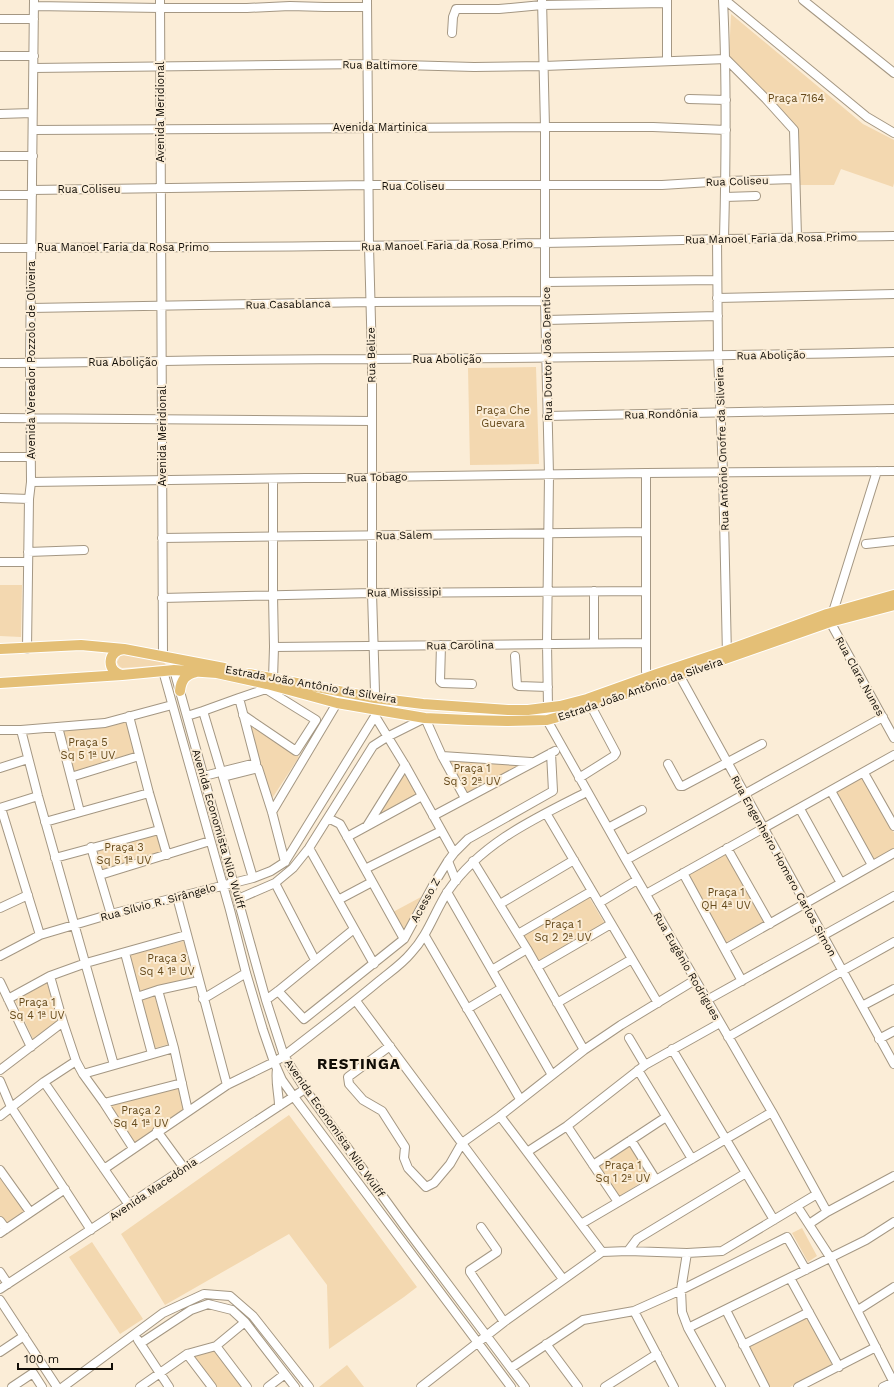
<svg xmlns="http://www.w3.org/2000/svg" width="894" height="1387" font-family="'Work Sans',sans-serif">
	<rect width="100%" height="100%" fill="#fbedd7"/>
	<path fill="#f3d8b0" d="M731,14L863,124L894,140V183L893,187L841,169L834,185H799L797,132L729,57Z
		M536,367L539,464L470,465L468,368Z
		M0,585H22L21,637L0,636Z
		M124,654L161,659L166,665L122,668L119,666L117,662L120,656Z
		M126,721L136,754L74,772L62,730L106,727Z
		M249,724L299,757L271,800Z
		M448,759L520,765L466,793Z
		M404,771L418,795L374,819Z
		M863,777L894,833V848L873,860L836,792Z
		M157,832L163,854L102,872L96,850Z
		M726,853L765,921L725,943L687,875Z
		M421,897L403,932L393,912Z
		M589,897L605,924L537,963L522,936Z
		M184,941L193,977L140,991L130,955Z
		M47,983L58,1021L33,1039L15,1000Z
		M156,996L169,1044L155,1048L142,1000Z
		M179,1087L184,1110L134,1144L110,1105Z
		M289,1115L417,1287L404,1297L329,1349L327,1285L289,1234L165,1305L121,1234Z
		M630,1145L650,1177L617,1198L597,1166Z
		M0,1177L25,1212L7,1225L0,1216Z
		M802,1228L817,1256L808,1262L792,1233Z
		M92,1242L143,1319L120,1334L69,1257Z
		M807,1317L832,1365L790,1387H770L749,1347Z
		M215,1350L243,1387H216L193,1357Z
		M347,1365L364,1387H319Z"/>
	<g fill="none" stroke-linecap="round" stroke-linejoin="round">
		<g stroke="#a49783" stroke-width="10">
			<path id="minor" d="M160,0L163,656
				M542,0L545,127V301L549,475L547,643L548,707
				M723,0C727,80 726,159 724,239
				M725,0L867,117L894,133
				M803,0L894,73
				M34,6L160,8H247L290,6L325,7H367
				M0,19H34
				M452,33L453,17L456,9H499L542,5L667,3
				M0,56H34
				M667,61V0
				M34,68L367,64L474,67L544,66L726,59L766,99L794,130L797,237
				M689,99L726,100
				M0,114L32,113
				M33,130L545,127H653L726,130
				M0,156H33
				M32,190L369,185H662L726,181L794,179
				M0,195H32
				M725,197L756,196
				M717,239L718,356L723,472L727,656
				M0,248C181,247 362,247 544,243C660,241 777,237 894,236
				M546,282L717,280
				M717,298L894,294
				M31,308L371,302L545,301
				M546,320L718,316
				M0,363C124,362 249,359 373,359C547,358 720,356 894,352
				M547,416L894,409
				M0,418L372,421
				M0,457H30
				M646,473V671L647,677
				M273,479V595L274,647L273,679
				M31,482L646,473L894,471
				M0,498L29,499
				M162,538L646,532
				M866,544L894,541
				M28,552L84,550
				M0,562H28
				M594,591V643
				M162,598L372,593L646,591
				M833,612L877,471
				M828,618L894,738
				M441,645L440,681L442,683L472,684
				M274,647L646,643
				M27,649L29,499L31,482L30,363L34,0
				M515,656L517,685L519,686L548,687
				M174,670L266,1000L284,1056L305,1089L405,1227L525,1387
				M163,671L230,910L246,973L263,1030L274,1062L282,1080L294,1097L511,1387
				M677,671L894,1064
				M239,698L266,689L316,720L296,751L243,715
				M129,716L149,793L167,855
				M187,716L203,711
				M375,716L405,765L454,853
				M547,720L626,860L772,1112L827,1212
				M58,727L80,812
				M0,730H21L105,723L172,705
				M21,730L38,796L114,1065
				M442,756L531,762
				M668,764L680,786H683L762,744
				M0,768L28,759
				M864,773L894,826
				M204,776L256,763L239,698L203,711L221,771
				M71,777L139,756
				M579,778L614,756L616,753L591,706
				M831,791L872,865
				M0,808L38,796
				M1,808L40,935
				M800,809L841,883
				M272,812L337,703
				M546,813L658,1003
				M433,816L555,751
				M328,818L340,824L404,939
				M45,822L149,793
				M367,826L405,765
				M608,828L642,810
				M347,837L422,796
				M91,847L111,914
				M309,848L374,964
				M727,848L770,924
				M55,858L159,830
				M626,860L883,717
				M448,861L456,881
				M473,861L527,949L584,1050
				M365,869L441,831
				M683,873L742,981
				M100,875L210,841
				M253,878L223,777L258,768L272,812L285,862
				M275,883L315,960
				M447,892L552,1075
				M646,894L894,755
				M177,897L227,1085
				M238,899L275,883L293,868L309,848L373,746L387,737L425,718L442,756L465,798
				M338,900L372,882
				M599,903L637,880
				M500,904L574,860
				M0,908L28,895
				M518,934L592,891
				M425,936L520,1099
				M725,949L894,853
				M125,953L152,1054
				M0,956L40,935L111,914L253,878L271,871L285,862L375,716V692L372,593V359L369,246L367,0
				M537,967L611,924
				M492,970L527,949
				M50,976L63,1022L76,1061L83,1074L104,1103L133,1148
				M0,982L31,1047
				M158,990L174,1048L188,1111
				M278,991L304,1019L404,939L435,882L448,861L454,853L468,839L553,791L551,753
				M137,997L158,990L199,981
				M8,999L50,976L86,963L186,935
				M203,999L246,973
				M266,1000L278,991L354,929
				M707,1000L894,896
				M356,1001L563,1279
				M557,1003L632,959
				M862,1006L894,989
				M467,1009L502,988
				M728,1037L842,971L894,942
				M629,1038L645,1065
				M879,1039L894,1031
				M390,1046L348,1077L349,1084L363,1100L382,1111L405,1147L404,1158L408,1168L426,1187L434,1183L450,1164L462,1143L500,1116L584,1050L621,1025L695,980
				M672,1049L774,1220
				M277,1069C275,1082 279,1094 279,1106
				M0,1070L63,1022
				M638,1070L692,1159
				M83,1074L174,1048
				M0,1081L11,1107L91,1230
				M44,1082L129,1205
				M104,1103L182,1083
				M0,1116L44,1082L76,1061
				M500,1116L602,1252
				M567,1126L618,1202
				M157,1131L184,1168
				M631,1140L656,1180
				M527,1152L567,1126L645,1065L720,1023
				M593,1165L666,1117
				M104,1169L227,1085L274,1062L284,1056C316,1031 348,1007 379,981C390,972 402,964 411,953C428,935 435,911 448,891C482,842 536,818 587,792
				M0,1170L30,1212
				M797,1206L830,1257L894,1383
				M0,1221L6,1229
				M581,1224L772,1112
				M809,1224L827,1212L894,1176
				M481,1227L497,1250V1252L470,1270V1272L504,1322
				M0,1233L65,1189
				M628,1251L637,1239L746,1173
				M687,1253L681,1290L682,1312L688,1328L721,1387
				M0,1272L8,1284
				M790,1278L839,1367
				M0,1289L305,1089
				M0,1300L57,1387
				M726,1310L765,1387
				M858,1310L894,1287
				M634,1311L674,1387
				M688,1328L866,1240L894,1222
				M138,1340L169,1387
				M141,1343L191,1310L208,1304L232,1310L245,1322L295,1387
				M546,1344L578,1387
				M743,1345L809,1312
				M216,1346L247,1387
				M0,1352L24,1336
				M187,1354L212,1387
				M511,1368L583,1320L634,1311L681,1290L787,1237L806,1270
				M12,1387L33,1373L42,1387
				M63,1387L163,1313L204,1294L230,1296L253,1316L309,1387
				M140,1387L187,1354L216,1346L245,1322
				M268,1387L285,1374
				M421,1387L504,1322L602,1252L628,1251L687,1253L722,1251L817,1194
				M605,1387L657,1354
				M798,1387L876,1347
				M883,1387L894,1382"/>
		</g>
		<g stroke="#fff" stroke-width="12">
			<path id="major" d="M0,649L81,645L124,649L224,668
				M249,674L375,698L423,704L508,710H528L560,706L587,699L657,674L726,651L827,614L894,595
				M122,675C106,671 107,651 124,649
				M0,683L122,675L174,670L217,673L267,684L337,703L425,718L468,720L507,721L547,720L562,716L830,622L894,605
				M180,691C181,680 186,674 196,672"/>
		</g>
		<use href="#minor" stroke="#fff" stroke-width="8"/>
		<use href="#major" stroke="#e4bf76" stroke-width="10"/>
	</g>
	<g text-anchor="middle" stroke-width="4" stroke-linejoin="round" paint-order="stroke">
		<g font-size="11" fill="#110d06" stroke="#fbedd7">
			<text transform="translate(380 65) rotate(1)" y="4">Rua Baltimore</text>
			<text transform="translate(160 112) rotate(-90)" y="4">Avenida Meridional</text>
			<text x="380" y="131">Avenida Martinica</text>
			<text transform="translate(737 181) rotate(-2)" y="4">Rua Coliseu</text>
			<text x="413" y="190">Rua Coliseu</text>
			<text x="89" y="193">Rua Coliseu</text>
			<text transform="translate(771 238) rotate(-1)" y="4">Rua Manoel Faria da Rosa Primo</text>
			<text transform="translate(447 245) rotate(-1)" y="4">Rua Manoel Faria da Rosa Primo</text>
			<text x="123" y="251">Rua Manoel Faria da Rosa Primo</text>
			<text transform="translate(288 304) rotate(-1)" y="4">Rua Casablanca</text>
			<text transform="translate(547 354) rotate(-91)" y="4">Rua Doutor João Dentice</text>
			<text transform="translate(371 355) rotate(-91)" y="4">Rua Belize</text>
			<text transform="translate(771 355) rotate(-1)" y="4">Rua Abolição</text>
			<text x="447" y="363">Rua Abolição</text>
			<text transform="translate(31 360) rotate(-90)" y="4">Avenida Vereador Pozzolo de Oliveira</text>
			<text x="123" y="366">Rua Abolição</text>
			<text transform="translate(661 414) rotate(-1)" y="4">Rua Rondônia</text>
			<text transform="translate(162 436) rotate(-90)" y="4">Avenida Meridional</text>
			<text transform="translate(722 449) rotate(-92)" y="4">Rua Antônio Onofre da Silveira</text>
			<text transform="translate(377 477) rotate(-1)" y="4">Rua Tobago</text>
			<text transform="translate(404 535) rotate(-1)" y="4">Rua Salem</text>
			<text transform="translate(404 592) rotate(-1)" y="4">Rua Mississipi</text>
			<text transform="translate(460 645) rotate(-1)" y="4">Rua Carolina</text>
			<text transform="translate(860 676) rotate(61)" y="4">Rua Clara Nunes</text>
			<text transform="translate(311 684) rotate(10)" y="4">Estrada João Antônio da Silveira</text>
			<text transform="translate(640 689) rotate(-19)" y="4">Estrada João Antônio da Silveira</text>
			<text transform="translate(219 829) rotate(74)" y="4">Avenida Economista Nilo Wulff</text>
			<text transform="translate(784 866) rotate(61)" y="4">Rua Engenheiro Homero Carlos Simon</text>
			<text transform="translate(425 900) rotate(-61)" y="4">Acesso Z</text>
			<text transform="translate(158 902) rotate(-15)" y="4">Rua Sílvio R. Sirângelo</text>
			<text transform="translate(687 966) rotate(60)" y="4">Rua Eugênio Rodrigues</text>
			<text transform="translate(335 1128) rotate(55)" y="4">Avenida Economista Nilo Wulff</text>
			<text transform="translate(153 1189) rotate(-34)" y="4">Avenida Macedônia</text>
		</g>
		<g font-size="11" fill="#664a1b" stroke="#fbedd7">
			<text x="796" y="102">Praça 7164</text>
			<text x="503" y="414">Praça Che<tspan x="503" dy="13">Guevara</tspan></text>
			<text x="88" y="746">Praça 5<tspan x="88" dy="13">Sq 5 1ª UV</tspan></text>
			<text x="472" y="772">Praça 1<tspan x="472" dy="13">Sq 3 2ª UV</tspan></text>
			<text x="124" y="851">Praça 3<tspan x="124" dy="13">Sq 5 1ª UV</tspan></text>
			<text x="726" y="896">Praça 1<tspan x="726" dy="13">QH 4ª UV</tspan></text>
			<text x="563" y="928">Praça 1<tspan x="563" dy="13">Sq 2 2ª UV</tspan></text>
			<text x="167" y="962">Praça 3<tspan x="167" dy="13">Sq 4 1ª UV</tspan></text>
			<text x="37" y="1006">Praça 1<tspan x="37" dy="13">Sq 4 1ª UV</tspan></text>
			<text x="141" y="1114">Praça 2<tspan x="141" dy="13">Sq 4 1ª UV</tspan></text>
			<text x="623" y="1169">Praça 1<tspan x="623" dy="13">Sq 1 2ª UV</tspan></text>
		</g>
		<g font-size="15" font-weight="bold" letter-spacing="1" fill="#110d06" stroke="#fbedd7">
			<text x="359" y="1069">RESTINGA</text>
		</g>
	</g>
	<path d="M18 1363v6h94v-6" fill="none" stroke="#110d06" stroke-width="2"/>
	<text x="24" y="1363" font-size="12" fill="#110d06" stroke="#fbedd7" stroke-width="3" paint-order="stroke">100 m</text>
</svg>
